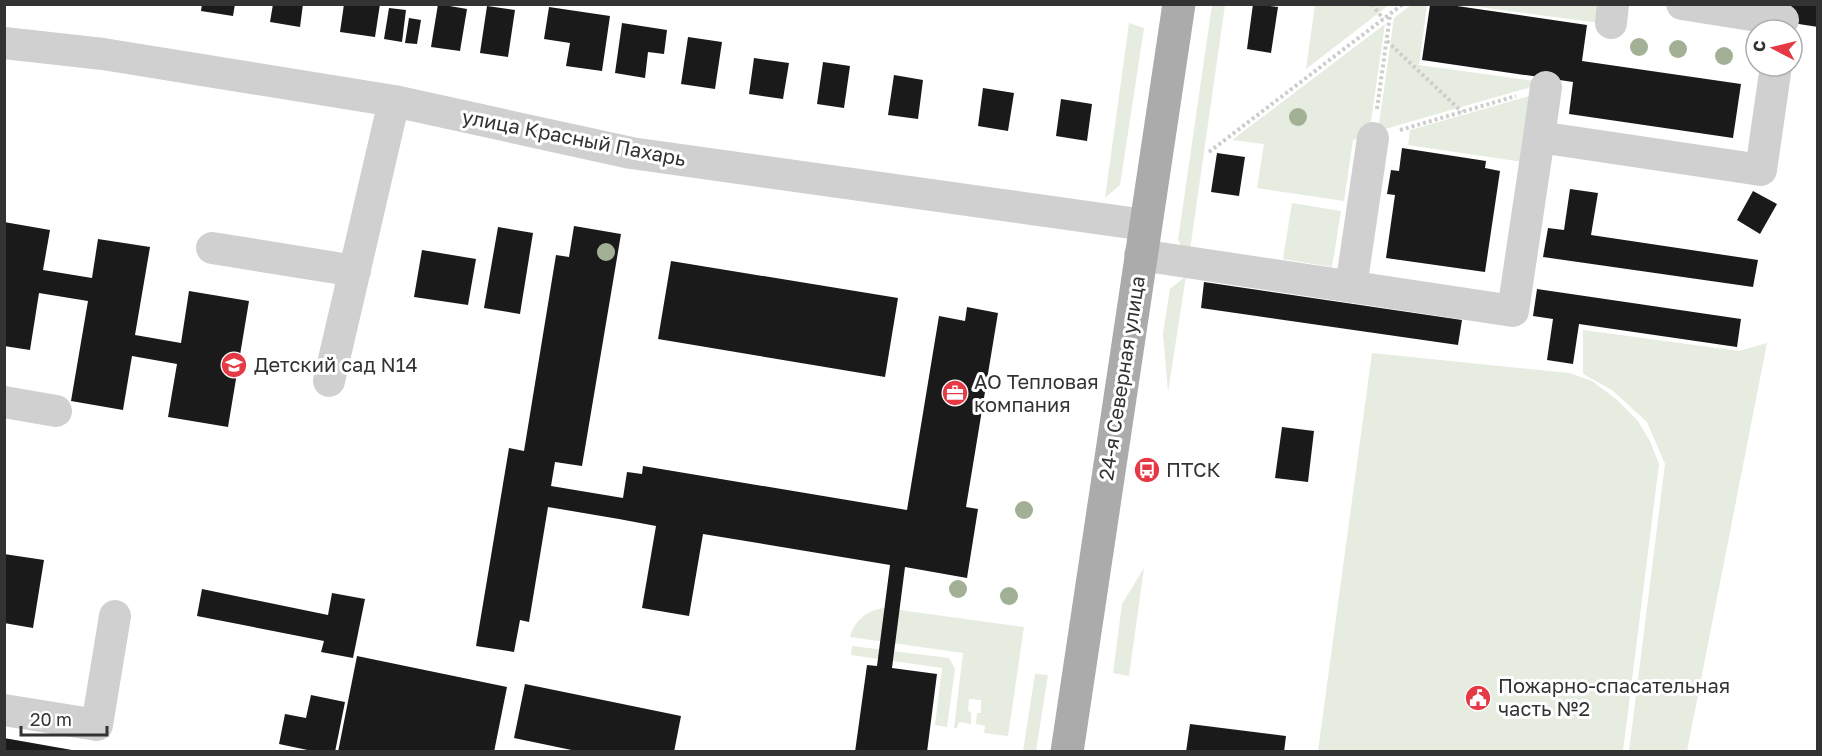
<svg xmlns="http://www.w3.org/2000/svg" width="1822" height="756" font-family="'Golos Text',sans-serif">
	<rect width="100%" height="100%" fill="#fff"/>
	<path fill="#e6ecdf" d="M1212,5H1225L1190,250L1181,246L1178,240Z
		M1315,5V4L1389,5L1306,69Z
		M1411,5H1427L1419,65L1535,81V86L1378,131L1394,18Z
		M1464,5H1602L1600,23Z
		M1129,23L1144,28L1120,185L1105,198Z
		M1385,24L1369,135L1353,140L1344,201L1257,188L1264,144L1232,140Z
		M1533,95L1523,162L1408,145L1410,130Z
		M1292,203L1341,211L1332,267L1283,259Z
		M1186,276L1168,392L1163,333L1170,289Z
		M1583,330L1739,351L1767,343L1687,751H1629L1665,464L1647,422L1612,390L1583,374Z
		M1372,353L1569,373L1592,381L1616,399L1638,421L1650,441L1659,464L1623,751H1318Z
		M1144,568L1129,676L1113,673L1122,604Z
		M885,608L1024,627L1008,736L984,733L985,726L976,724L977,713H981V700L969,699L968,711L971,712V724L959,722L957,728H954L963,653L850,637C854,621 868,609 885,608Z
		M852,646L949,658L955,669L947,727L935,725L942,668L851,655Z
		M1035,674L1048,675L1036,751H1023Z"/>
	<path fill="#1a1a1a" d="M202,4H235L233,16L201,11Z
		M273,4H303L300,27L270,22Z
		M344,4H380L375,37L340,32Z
		M438,4L467,9L460,51L431,47Z
		M1253,4L1278,7L1271,53L1247,49Z
		M1788,4H1818V27L1786,22Z
		M1430,5H1450L1587,25L1582,61L1741,84L1733,138L1569,114L1573,82L1422,60Z
		M487,6L515,10L508,57L480,53Z
		M549,7L610,16L602,71L566,66L570,43L544,39Z
		M389,8L406,10L402,42L384,39Z
		M409,18L421,20L417,44L405,43Z
		M622,23L667,30L664,54L648,52L645,78L615,73Z
		M688,37L722,42L715,89L681,84Z
		M754,58L789,63L783,99L749,94Z
		M823,62L850,66L844,108L817,104Z
		M894,75L923,80L918,119L888,115Z
		M983,88L1014,93L1008,131L978,126Z
		M1061,99L1092,104L1087,141L1056,136Z
		M1402,148L1486,161L1485,168L1500,171L1485,272L1386,258L1395,195L1387,194L1391,170L1399,171Z
		M1217,153L1245,157L1239,196L1211,192Z
		M1570,189L1598,193L1591,235L1758,260L1753,287L1543,257L1548,228L1564,230Z
		M1753,191L1777,204L1760,234L1737,220Z
		M4,222L50,230L43,270L92,278L98,239L150,247L135,335L181,343L189,291L249,301L228,427L168,417L177,364L132,356L123,410L71,401L88,301L39,293L30,350L4,346Z
		M574,226L621,234L582,466L555,462L551,486L623,498L627,472L642,474L643,466L907,510L939,316L965,321L967,307L998,313L966,507L978,509L967,578L905,567L892,668L937,674L927,752H855L867,665L877,666L890,565L703,534L689,616L642,608L656,526L619,519L620,511L619,519L548,507L529,622L520,620L514,652L476,646L509,448L524,451L556,255L569,257Z
		M498,227L533,233L520,314L484,308Z
		M422,250L476,259L468,305L414,297Z
		M671,261L898,298L885,377L658,339Z
		M1204,282L1462,320L1458,345L1201,308Z
		M1537,289L1741,319L1737,347L1579,324L1573,364L1547,360L1553,319L1533,316Z
		M1282,427L1314,431L1308,482L1275,478Z
		M4,554L44,560L33,628L4,623Z
		M202,589L328,615L332,593L365,599L353,658L321,652L324,641L197,616Z
		M357,656L507,687L494,752H338Z
		M525,684L681,716L674,752H581L514,738Z
		M311,695L345,702L335,752H317L279,744L285,714L306,718Z
		M1190,724L1286,736L1284,752H1186Z
		M4,738L72,750V752H4Z"/>
	<g fill="none" stroke-linecap="round" stroke-linejoin="round">
		<path stroke="#cdcdcd" stroke-width="4" stroke-dasharray="3 3" stroke-linecap="butt" d="M1372,4L1383,19
			M1387,41L1462,112
			M1377,109L1390,15
			M1400,130L1516,96
			M1209,152L1403,4"/>
		<path stroke="#d0d0d0" stroke-width="32" d="M1682,4L1783,20
			M1611,23L1613,4
			M4,43L103,54L394,101L631,153L1145,225
			M1539,137L1546,87
			M212,248L355,271
			M1140,255L1513,311L1539,137L1761,170L1776,66
			M1351,287L1373,138
			M329,381L394,101
			M4,402L56,411
			M4,710L97,725L115,616"/>
		<path stroke="#ababab" stroke-width="33" d="M1067,752L1179,4"/>
	</g>
	<g fill="#a2b095">
		<circle cx="1639" cy="47" r="9"/>
		<circle cx="1678" cy="49" r="9"/>
		<circle cx="1724" cy="56" r="9"/>
		<circle cx="1298" cy="117" r="9"/>
		<circle cx="606" cy="252" r="9"/>
		<circle cx="1024" cy="510" r="9"/>
		<circle cx="958" cy="589" r="9"/>
		<circle cx="1009" cy="596" r="9"/>
	</g>
	<defs>
		<g id="school-disc" transform="scale(1.35)"><circle r="9.5" fill="#e63946" stroke="#fff"/><path d="M0-5L7-2L0 1L-7-2ZM-4 1L0 2.5L4 1V4Q0 6-4 4Z" fill="#fff"/></g>
		<g id="office-disc" transform="scale(1.35)"><circle r="9.5" fill="#e63946" stroke="#fff"/><path d="M-6-3h4V-5.5h4V-3h4V5H-6ZM-1-4.5V-3h2v-1.5ZM-6 0V1H6V0Z" fill="#fff"/></g>
		<g id="bus-disc" transform="scale(1.35)"><circle r="9.5" fill="#e63946" stroke="#fff"/><path d="M-5-6H5V4H4V6H2V4H-2V6H-4V4H-5ZM-3.5-4V0h7V-4ZM-3.5 1.2v1.5H-2V1.2ZM2 1.2v1.5H3.5V1.2Z" fill="#fff"/></g>
		<g id="civic-disc" transform="scale(1.35)"><circle r="9.5" fill="#e63946" stroke="#fff"/><path d="M-.6-6.5H3V-4.5H.6V-3L4-1V1h2V6H-6V1h2V-1L-.6-3ZM-1.2 2.5V6h2.4V2.5Z" fill="#fff"/></g>
	</defs>
	<g fill-rule="evenodd">
		<use href="#school-disc" x="234" y="365"/>
		<use href="#office-disc" x="955" y="393"/>
		<use href="#bus-disc" x="1147" y="470"/>
		<use href="#civic-disc" x="1478" y="698"/>
	</g>
	<g text-anchor="middle" stroke-width="6" stroke-linejoin="round" paint-order="stroke">
		<g font-size="20" fill="#333" stroke="#fff">
			<text transform="translate(574 138) rotate(11)" y="7">улица Красный Пахарь</text>
			<text transform="translate(1122 378) rotate(-81)" y="7">24-я Северная улица</text>
		</g>
		<g font-size="20" fill="#333" stroke="#fff" text-anchor="start">
			<text x="254" y="372">Детский сад N14</text>
			<text x="974" y="389">АО Тепловая<tspan x="974" dy="23">компания</tspan></text>
			<text x="1166" y="477">ПТСК</text>
			<text x="1498" y="693">Пожарно-спасательная<tspan x="1498" dy="23">часть №2</tspan></text>
		</g>
	</g>
	<rect width="1822" height="756" fill="none" stroke="#333333" stroke-width="12"/>
	<g transform="translate(1774 48) rotate(277)"><circle r="28" fill="#ffffff" stroke="#adadad" stroke-width="1.5"/>
	<path d="M0-4.5L10 22L0 15L-10 22Z" fill="#e63946"/>
	<text y="-9" font-size="16" font-weight="bold" text-anchor="middle" fill="#333333">С</text>
	</g>
	<path d="M21 726v9h86v-9" fill="none" stroke="#333333" stroke-width="3"/>
	<text x="30" y="726" font-size="18" fill="#333333" stroke="#ffffff" stroke-width="4.5" paint-order="stroke">20 m</text>
</svg>
